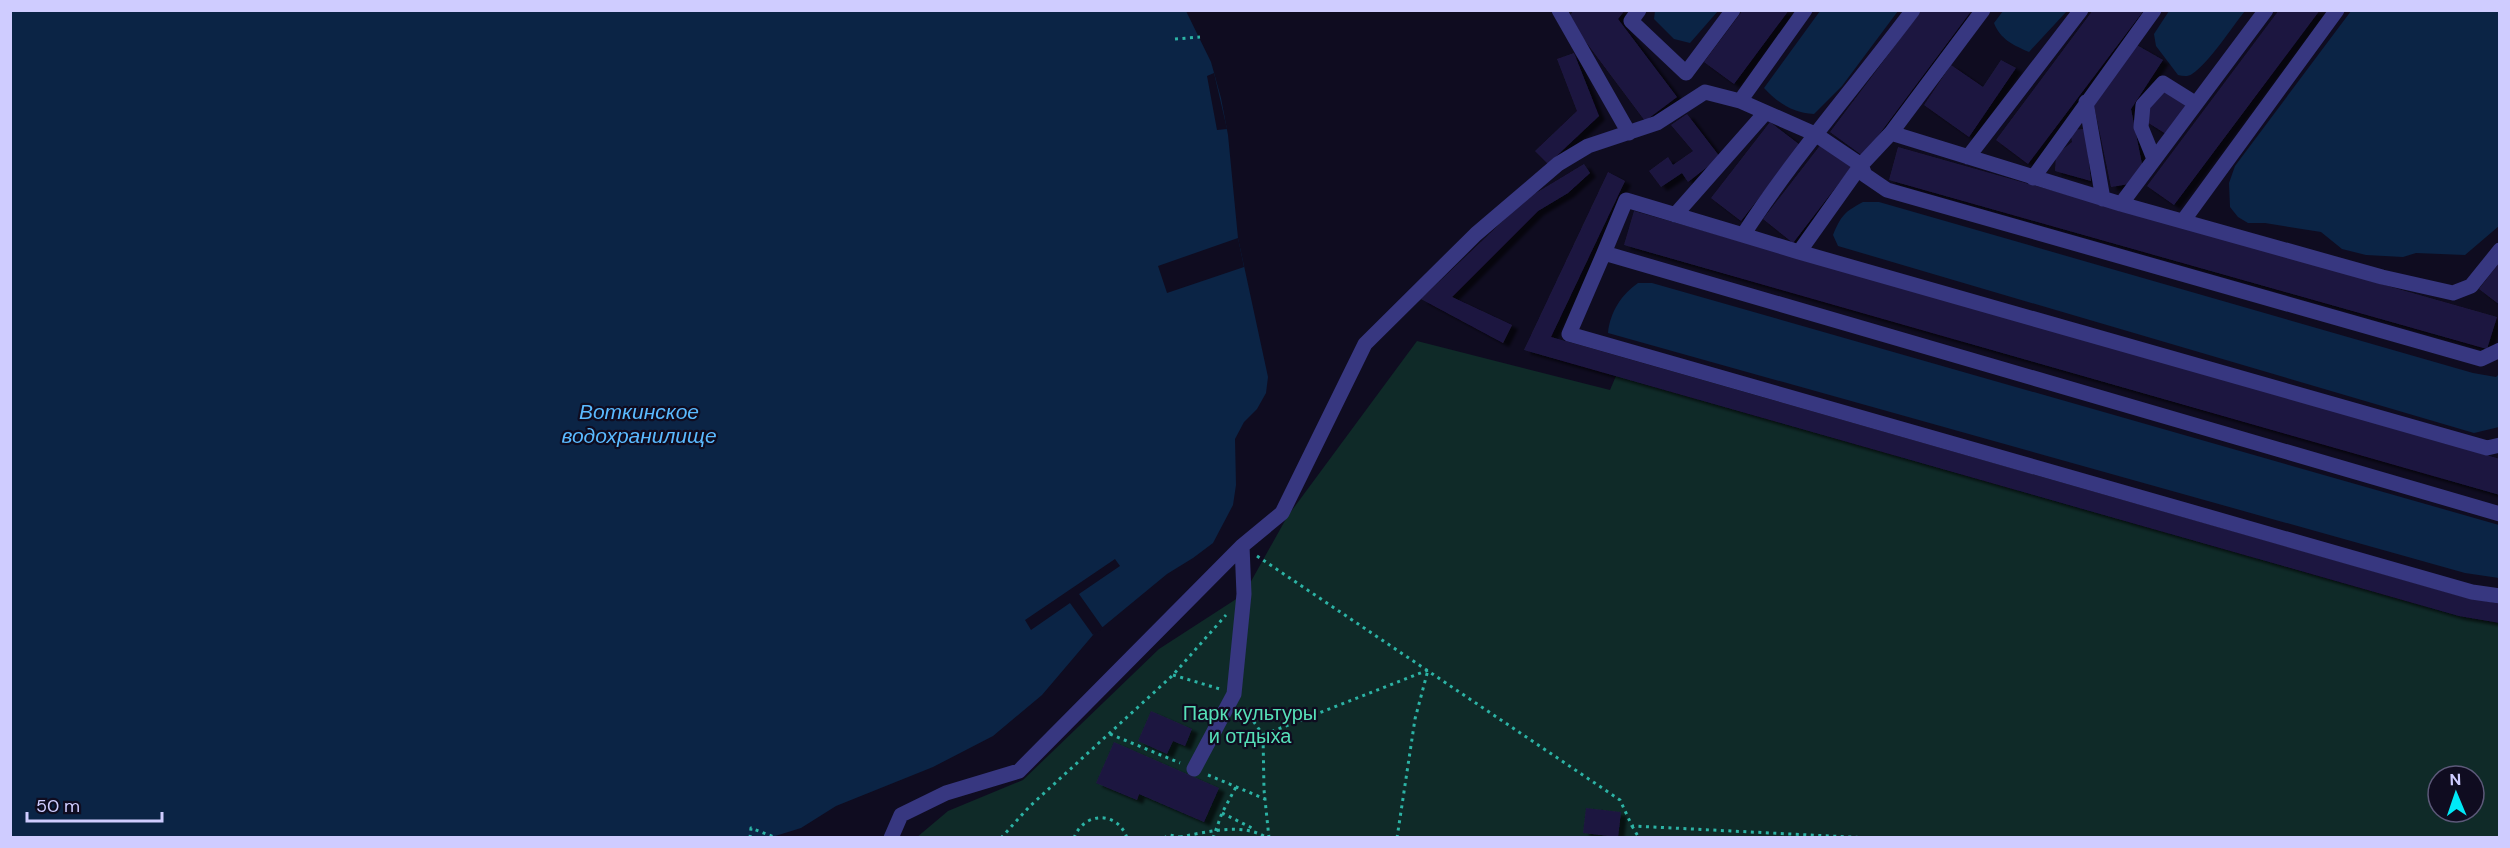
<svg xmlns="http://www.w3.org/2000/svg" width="2510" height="848" font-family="'DM Sans',sans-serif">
	<defs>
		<filter id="shadow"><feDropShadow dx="6" dy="4" stdDeviation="1.5" flood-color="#0009"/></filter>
	</defs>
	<rect width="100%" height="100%" fill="#0f0c20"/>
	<path fill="#0f2a28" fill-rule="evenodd" d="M1417,341L1610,390L1616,376L2459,616L2499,623V837L916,838L948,811L1023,780L1159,649L1244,594L1287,517ZM2438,776H2474V812H2438Z"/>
	<path fill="#0b2445" d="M10,11H1186L1211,62L1221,98L1228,135L1238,238L1268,377L1266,393L1257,409L1244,422L1235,439L1236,485L1233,505L1213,543L1193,558L1167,574L1093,635L1042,695L993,736L933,767L836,806L801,828L772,837H11Z
		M1655,11V10L1718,11L1690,43L1674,39L1654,19Z
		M1820,11H1898L1842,86L1814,114C1793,113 1778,103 1764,88Z
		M2003,11V10L2067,11L2029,52C2013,45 2000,39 1994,23Z
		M2169,11V10L2245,11C2232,27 2209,63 2192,74C2188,77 2183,76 2178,75L2156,46L2154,34Z
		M2351,11H2499V226L2465,255L2416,253L2403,257L2366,255L2342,249L2321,232L2265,223H2248L2238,217L2230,207L2229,183L2235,166Z
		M1863,202H1879L2473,373L2496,377L2499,374V427L2474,433L1838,246L1833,235C1841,216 1844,212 1863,202Z
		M1638,283H1652L2499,525V578L2465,573L1608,333C1610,312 1622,294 1638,283Z"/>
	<path fill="#0f0c20" d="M1214,73L1227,129L1217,130L1207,76Z
		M1238,238L1244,267L1167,293L1158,266Z
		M1115,559L1120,566L1079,594L1103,628L1093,635L1070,603L1031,630L1025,620Z"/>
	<path fill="#1f1841" filter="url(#shadow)" d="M1574,10H1625L1618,19L1677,97L1645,121L1568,18Z
		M1743,10H1789L1734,84L1704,62Z
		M1922,10H1972L1863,156L1830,132Z
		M2093,10H2144L2028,164L1996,140Z
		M2279,10H2320L2174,205L2147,186Z
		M2135,44L2163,60L2131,109L2143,169L2129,184L2111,187L2093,100Z
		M1574,53L1599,116L1548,164L1535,151L1577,111L1557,59Z
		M2001,60L2016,68L1969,137L1924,105L1951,65L1983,87Z
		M2163,90L2187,106L2166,134L2147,122L2151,105Z
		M1687,114L1720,157L1688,182L1682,173L1661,187L1649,171L1668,157L1673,165L1693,151L1671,125Z
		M1770,122L1800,145L1741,221L1711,198Z
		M2085,129L2091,181L2055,171L2056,155L2072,142L2070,130Z
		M1822,143L1852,166L1793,243L1763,219Z
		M1898,147L2497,317L2487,349L1889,180Z
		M1584,164L1590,173L1568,193L1538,211L1452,297L1512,325L1503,343L1421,299L1526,199Z
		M1608,172L1625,181L1551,337L2463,597L2500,604V623L2459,616L1524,350Z
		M1634,211L2500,459V495L1624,245Z
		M2500,262V305L2479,289Z
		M1151,711L1192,729L1185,746L1173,741L1167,754L1138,741Z
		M1114,742L1219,788L1204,822L1139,794L1137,800L1096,783Z
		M1586,808L1621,812L1618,837L1583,833Z"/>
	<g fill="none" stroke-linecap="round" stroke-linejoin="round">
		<path stroke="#2cb3a5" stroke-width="3" stroke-dasharray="3 4.5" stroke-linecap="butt" d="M1175,39L1200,37
			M1257,556L1620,800L1632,826L1870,838
			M1173,675L1220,689
			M1245,709L1263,735
			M1110,734L1180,763
			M1208,775L1265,799
			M1222,813L1254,829
			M1632,826L1639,838
			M1180,837C1207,832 1243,822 1267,838
			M750,838L751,828L774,837
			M1001,838L1029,807L1173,675L1226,615
			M1074,838C1084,811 1118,811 1127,838
			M1164,838L1169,835L1180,837
			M1213,838L1222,813L1236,787
			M1269,838L1264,790L1263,735L1428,670
			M1397,838L1415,719L1428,670"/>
		<path stroke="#373780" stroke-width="15" d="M1559,10L1629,133
			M1639,10L1631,21L1686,73L1733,10
			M1983,10L1891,133L2121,204L2382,277L2453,293L2471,286L2500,250
			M1740,101L1805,10
			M2086,102L2103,199
			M1891,133L1861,165L1799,252L1743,235C1794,156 1856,86 1913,10
			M1968,157L2081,10
			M2154,159L2141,127L2143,105L2163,83L2195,103
			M2033,178L2154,10
			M2121,204L2266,10
			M1675,215L1765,113
			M2183,221L2337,10
			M1743,235L1626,200L1604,253L2500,514
			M1799,252L2487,448L2500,445
			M1604,253L1569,334L2472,592L2500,596
			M1194,769L1234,694L1244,594L1242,546
			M891,838L901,815L946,793L1019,771L1242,546L1282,513L1365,344L1476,234L1558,164L1588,146L1657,123L1705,92L1740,101L1815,134L1861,165L1865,175L1887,190L2481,359L2500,350"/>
	</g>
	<g text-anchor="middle" stroke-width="4.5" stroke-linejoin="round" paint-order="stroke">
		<g font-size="20" fill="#56e0b8" stroke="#0f0c20">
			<text x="1250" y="720">Парк культуры<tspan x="1250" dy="23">и отдыха</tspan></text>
		</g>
		<g font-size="21" font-style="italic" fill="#5abaff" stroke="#0f0c20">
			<text x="639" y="419">Воткинское<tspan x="639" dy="24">водохранилище</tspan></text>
		</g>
	</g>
	<rect width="2510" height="848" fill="none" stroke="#cfccff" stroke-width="24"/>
	<g transform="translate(2456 794) rotate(358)"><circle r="28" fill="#0f0c20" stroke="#5c5979" stroke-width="1.5"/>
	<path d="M0-4.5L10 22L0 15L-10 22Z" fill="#00e9f7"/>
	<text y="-9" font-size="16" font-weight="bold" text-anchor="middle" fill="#cfccff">N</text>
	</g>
	<path d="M27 812v9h135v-9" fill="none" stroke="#cfccff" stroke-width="3"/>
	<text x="36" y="812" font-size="18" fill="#cfccff" stroke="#0f0c20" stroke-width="4.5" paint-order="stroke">50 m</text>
</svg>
